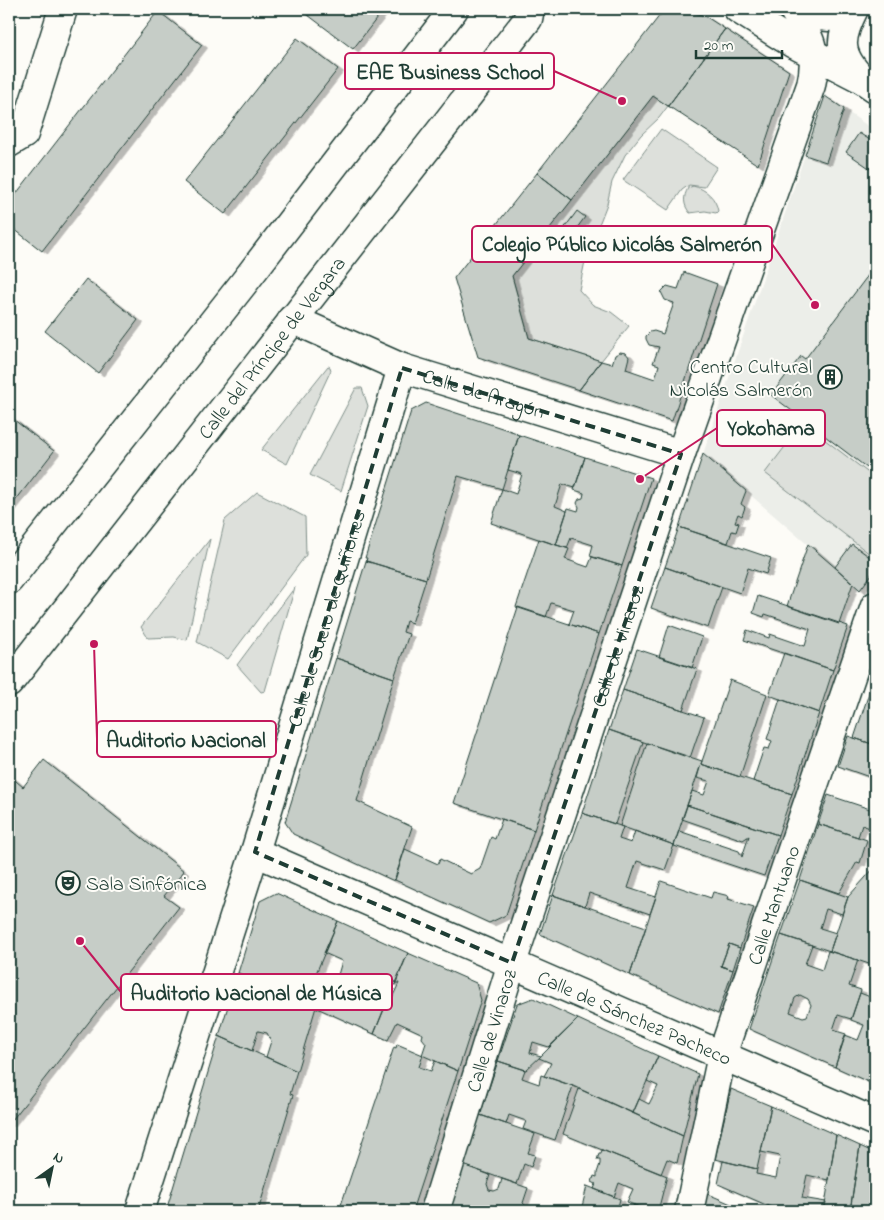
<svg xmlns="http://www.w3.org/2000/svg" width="884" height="1220" font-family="'Indie Flower',sans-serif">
	<defs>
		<filter id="shadow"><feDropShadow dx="5.5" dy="3" stdDeviation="0" flood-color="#0004"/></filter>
	</defs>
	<rect width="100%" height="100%" fill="#fdfcf7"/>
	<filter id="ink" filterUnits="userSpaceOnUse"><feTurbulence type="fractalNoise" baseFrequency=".02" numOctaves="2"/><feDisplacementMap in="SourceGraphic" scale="10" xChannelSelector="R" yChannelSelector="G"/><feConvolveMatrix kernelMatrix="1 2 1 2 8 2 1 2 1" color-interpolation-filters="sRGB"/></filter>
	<g filter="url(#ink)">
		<path fill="#eceee9" d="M825,96L875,131V570L860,590L703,454Z"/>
		<path fill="#dde0db" stroke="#7e8e88" d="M653,96L668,106L659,118L641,135L625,155L612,182L607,204L600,222L590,237L579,290L593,305L611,312L629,326L601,361L529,338L512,276Z
			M661,129L717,167L704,187L689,185L682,190L668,210L623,180Z
			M693,186C706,189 716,198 718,211L716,213L705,211L690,213C683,205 683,197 688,188Z
			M328,366L330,367L331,370L287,464L261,450Z
			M356,388H362L368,406L341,491L310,475Z
			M803,423L875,478V558L765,473Z
			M257,492L305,517L306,555L228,659L197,642L225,520Z
			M210,539L187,640L174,637L148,638L141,627Z
			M295,587L265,691L261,692L237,665Z"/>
		<path fill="#c6cdc7" stroke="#1f3d34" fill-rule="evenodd" filter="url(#shadow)" d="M300,9H384L353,49Z
			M672,9L689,11L705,16L725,29L668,106L653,96L572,200L537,173L664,10Z
			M158,11L202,45L42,251L9,225V203Z
			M725,29L789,71L758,165L668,106Z
			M297,38L338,69L225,214L184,182Z
			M825,96L844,109L826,162L805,155Z
			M875,132V172L846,152L859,133L870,140Z
			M537,173L572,200L512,276L529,338L601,361L579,390L478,357L454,278Z
			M577,211L585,217L571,236L563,230Z
			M875,266V474L771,395L801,356L805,359Z
			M684,272L717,284L672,421L579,390L601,361L612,364L615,355L620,352L626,353L629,357L626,369L655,379L659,365L653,363L659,347L649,345L646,339V336L650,332L654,331L663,334L674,303L665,300L661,292L667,286L678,289Z
			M86,279L138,320L98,373L45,331Z
			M426,403L517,433L516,434L519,435L502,489L458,476L426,579L366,561L367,558H365L411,411Z
			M9,416L54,451L9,509Z
			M519,435L585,457L575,488L562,484L555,506L567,511L556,545L491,523L502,489L516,494L522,474L508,470Z
			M703,454L746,491L741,504L745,507L742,516L738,514L735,522L739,523L736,532L732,531L728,543L679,527Z
			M585,457L651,478L622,566L590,556L593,545L571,538L567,548L556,545L568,508L578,511L579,507L577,503L579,499L583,498L584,493L574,490Z
			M679,527L771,558L766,574L748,568L740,593L665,567Z
			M539,539L569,549L565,559L588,567L592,557L622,566L599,634L569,624L574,610L551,603L546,617L516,607Z
			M808,544L853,583L839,624L787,606Z
			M852,544L875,561V570L860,590L835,567Z
			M366,561L426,579L412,623L406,621L403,632L409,634L394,678L336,658Z
			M665,567L722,587L708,628L651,608Z
			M758,596L848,626L833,670L744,640L747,630L769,638L770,634L805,646L810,629L765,614L764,617L753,613Z
			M518,607L599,634L534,830L454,803Z
			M669,625L702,637L692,668L659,657Z
			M637,649L697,669L683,710L623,690Z
			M784,653L833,670L819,713L769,695Z
			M336,658L394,678L357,801L412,827L394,881L293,834L285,822Z
			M875,675V745L854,738Z
			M730,680L767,694L740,777L701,764Z
			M623,690L704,717L690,758L609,730Z
			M780,699L819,713L792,794L753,781L764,748L769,749L772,741L767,739Z
			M609,730L643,742L615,824L582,813Z
			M848,736L875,745V779L838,766Z
			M647,743L702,761L674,845L620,826Z
			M44,760L184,871L164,896L179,907L9,1124V777L10,776L23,787Z
			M701,764L792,794L778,835L687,805L692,791L704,795L709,781L697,778Z
			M828,795L873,810L875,804V830L862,825L858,837L818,824Z
			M687,805L778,835L764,876L674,846L679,831L739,851L742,857L749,836L743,840L682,819Z
			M582,813L623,827L619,839L631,843L635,831L674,845L665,870L637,861L628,888L656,897L650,914L589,893L585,906L553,895Z
			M502,819L534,830L506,915L489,923L395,880L405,849L438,864L440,859L471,874L480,869L491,837L495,839Z
			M818,824L867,840L860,863L857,862L839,893L800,880Z
			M875,867V966L830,951L848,897Z
			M800,880L848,897L842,914L826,909L820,928L836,933L830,951L781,935Z
			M661,881L711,898L713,892L729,896L728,899L754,907L740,948L729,944L721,966L733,970L718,1014L630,975Z
			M276,893L338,921L304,1002L238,973L260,901Z
			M553,895L646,927L630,975L540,934Z
			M338,921L408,953L395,985L375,975L366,995L386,1004L374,1034L304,1002L316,972L336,982L342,961L324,953Z
			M781,935L812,945L805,964L822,970L828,951L858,960L849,986L861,990L851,1019L838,1015L833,1030L846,1034L835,1067L749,1029ZM800,995L808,999L811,1005L807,1016L803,1017L790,1012L795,998Z
			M729,944L740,948L733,970L721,966Z
			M408,953L476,983L481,1000L458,1071L422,1055L426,1043L422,1038L423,1034L397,1022L388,1040L374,1034L389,997L392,998L399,983H395Z
			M238,973L263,983L260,1000L263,1007L272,1009L276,990L316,1007L297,1071L266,1057L271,1041L267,1033L258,1031L252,1051L219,1036Z
			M860,993L873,998L875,993V1085L835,1067L845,1035L858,1040L864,1025L851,1020Z
			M533,998L578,1019L549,1047L533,1042L530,1053L541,1056L526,1070L498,1061L517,1004Z
			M578,1019L658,1056L633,1113L573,1086L544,1076L551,1063L539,1058Z
			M219,1036L297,1071L290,1094L293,1095L259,1208L269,1211H166Z
			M397,1044L423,1055L419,1067L431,1071L435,1061L458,1071L412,1211H339L394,1047L396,1048Z
			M658,1056L698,1074L683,1136L633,1113L639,1099L649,1104L658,1086L647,1081Z
			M498,1061L525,1070L522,1078L539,1084L541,1075L573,1086L555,1140L523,1129L526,1121L509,1115L506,1124L480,1115Z
			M579,1089L683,1136L677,1163L667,1159L661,1174L563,1134Z
			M731,1089L771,1106L757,1169L715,1159Z
			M771,1106L836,1135L829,1180L807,1175L802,1198L826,1202L824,1211H780L718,1184L723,1161L757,1169L756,1174L776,1178L780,1156L761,1152Z
			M480,1115L535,1134L528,1153L535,1155L531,1167L524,1164L517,1184L463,1165Z
			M836,1135L860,1146L850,1211H824Z
			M860,1146L875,1153V1211H850Z
			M602,1150L667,1176L658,1211H649L627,1202L633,1189L619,1183L614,1197L594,1189L596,1184L592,1182L594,1176L597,1177V1173L600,1164V1160H597L599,1154H601Z
			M463,1165L490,1175L487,1184L489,1190L494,1191L499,1189L502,1179L528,1188L523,1203L526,1206L525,1211H447Z
			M587,1186L620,1199L617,1211H581Z
			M707,1194L715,1197L747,1211H703Z
			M634,1205L649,1211H632Z"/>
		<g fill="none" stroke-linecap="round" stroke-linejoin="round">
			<g stroke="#1f3d34" stroke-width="31">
				<g id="minor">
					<path d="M854,9C839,39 837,53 862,79"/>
					<path d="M9,143L24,134L63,9"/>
					<path id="s1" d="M292,319L402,368L681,454"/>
					<path id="s2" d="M255,852L875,1122"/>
					<path id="s3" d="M140,1211L255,852L402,368"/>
					<path id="s4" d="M435,1211L512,963L681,454L811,85C819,52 809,36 793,9"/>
					<path id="s5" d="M689,1211L722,1055L875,606"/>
				</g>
			</g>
			<g stroke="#1f3d34" stroke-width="31">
				<path id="tertiary" d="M738,9L792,43L862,79L875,88
					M806,9C823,21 836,18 853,9"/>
			</g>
			<g stroke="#1f3d34" stroke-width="31">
				<g id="secondary">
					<path d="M9,580L243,284L454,9"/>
					<path id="s6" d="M9,683L528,19L530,9"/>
				</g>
			</g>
			<use href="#minor" stroke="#fdfcf7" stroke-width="28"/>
			<use href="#tertiary" stroke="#fdfcf7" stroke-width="28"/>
			<use href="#secondary" stroke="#fdfcf7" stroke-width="28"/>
		</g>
	</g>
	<path fill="none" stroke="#1f3d34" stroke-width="4" stroke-dasharray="10 6" stroke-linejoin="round" d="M402,368L681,454L512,963L255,852Z"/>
	<defs>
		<g id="building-ring" transform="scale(1.25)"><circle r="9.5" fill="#fdfcf7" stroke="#1f3d34" stroke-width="1.5"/><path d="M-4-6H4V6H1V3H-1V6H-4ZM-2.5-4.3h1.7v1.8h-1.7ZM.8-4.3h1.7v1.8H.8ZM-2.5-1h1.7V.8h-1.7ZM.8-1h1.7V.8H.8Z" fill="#1f3d34"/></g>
		<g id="theatre-ring" transform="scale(1.25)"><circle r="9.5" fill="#fdfcf7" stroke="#1f3d34" stroke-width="1.5"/><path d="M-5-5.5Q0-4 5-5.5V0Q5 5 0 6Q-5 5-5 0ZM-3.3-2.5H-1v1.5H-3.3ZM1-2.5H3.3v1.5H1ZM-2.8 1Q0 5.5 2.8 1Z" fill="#1f3d34"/></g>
	</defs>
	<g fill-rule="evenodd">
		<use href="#building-ring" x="830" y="377"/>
		<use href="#theatre-ring" x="68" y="883"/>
	</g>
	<g text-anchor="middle" stroke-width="4" stroke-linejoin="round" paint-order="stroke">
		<g font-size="20" fill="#1f3d34" stroke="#fdfcf7">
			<text dy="7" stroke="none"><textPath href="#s6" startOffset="426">Calle del Príncipe de Vergara</textPath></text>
			<text dy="7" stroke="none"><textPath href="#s1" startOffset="206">Calle de Aragón</textPath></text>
			<text dy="7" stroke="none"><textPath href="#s3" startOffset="621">Calle de Suero de Quiñones</textPath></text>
			<text dy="7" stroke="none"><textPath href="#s4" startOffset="594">Calle de Vinaroz</textPath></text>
			<text dy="7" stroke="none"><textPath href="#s5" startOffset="318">Calle Mantuano</textPath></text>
			<text dy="7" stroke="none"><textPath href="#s2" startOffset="414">Calle de Sánchez Pacheco</textPath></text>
			<text dy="7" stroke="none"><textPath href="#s4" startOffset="189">Calle de Vinaroz</textPath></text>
		</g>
		<g font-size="20" fill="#1f3d34" stroke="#fdfcf7" text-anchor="end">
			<text x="812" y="373">Centro Cultural<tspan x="812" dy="23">Nicolás Salmerón</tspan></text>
			<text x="86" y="890" text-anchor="start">Sala Sinfónica</text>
		</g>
	</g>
	<path fill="none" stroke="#c2185b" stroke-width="2" d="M622 101L554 71M815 305L772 244M640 479L717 428M94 644L97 739M80 941L121 992"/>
	<g fill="#c2185b" stroke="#fdfcf7" stroke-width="2">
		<circle cx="622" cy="101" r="5"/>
		<circle cx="815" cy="305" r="5"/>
		<circle cx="640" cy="479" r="5"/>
		<circle cx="94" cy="644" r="5"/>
		<circle cx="80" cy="941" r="5"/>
	</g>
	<g fill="#fdfcf7" stroke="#c2185b" stroke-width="2">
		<rect x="345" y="53" width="209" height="36" rx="5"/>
		<rect x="472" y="226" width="300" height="36" rx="5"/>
		<rect x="717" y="410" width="108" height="36" rx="5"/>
		<rect x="97" y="721" width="179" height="36" rx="5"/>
		<rect x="121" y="974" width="271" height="36" rx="5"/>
	</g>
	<g font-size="21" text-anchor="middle" font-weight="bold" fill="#1f3d34">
		<text x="450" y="79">EAE Business School</text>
		<text x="622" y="251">Colegio Público Nicolás Salmerón</text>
		<text x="771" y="435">Yokohama</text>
		<text x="186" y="747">Auditorio Nacional</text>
		<text x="256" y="1000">Auditorio Nacional de Música</text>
	</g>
	<rect width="884" height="1220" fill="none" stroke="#fdfcf7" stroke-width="30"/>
	<rect x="15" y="15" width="854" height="1190" fill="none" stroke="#1f3d34" stroke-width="2" filter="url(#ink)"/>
	<g transform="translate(52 1168) rotate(33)" stroke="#fdfcf7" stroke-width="4" paint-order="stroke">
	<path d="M0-4L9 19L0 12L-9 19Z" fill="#1f3d34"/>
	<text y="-8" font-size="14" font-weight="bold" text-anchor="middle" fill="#1f3d34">N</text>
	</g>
	<path d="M696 50v8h86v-8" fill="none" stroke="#1f3d34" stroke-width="2.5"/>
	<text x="704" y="50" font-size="15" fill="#1f3d34" stroke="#fdfcf7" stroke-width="4" paint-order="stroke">20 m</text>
</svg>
